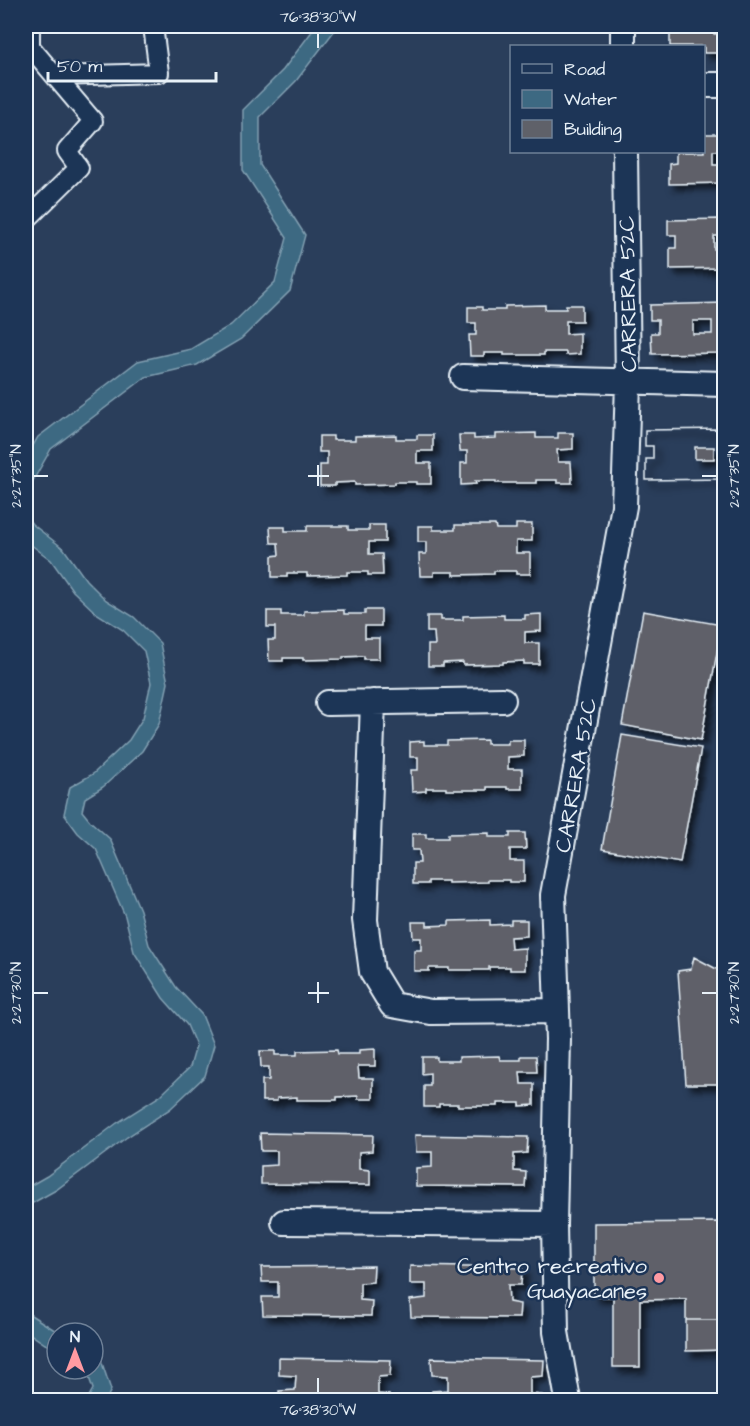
<svg xmlns="http://www.w3.org/2000/svg" width="750" height="1426" font-family="'Architects Daughter',sans-serif">
	<defs>
		<filter id="shadow"><feDropShadow dx="5.5" dy="5.5" stdDeviation="3" flood-color="#0009"/></filter>
	</defs>
	<rect width="100%" height="100%" fill="#2a3e5b"/>
	<filter id="ink" filterUnits="userSpaceOnUse"><feTurbulence type="fractalNoise" baseFrequency=".0167" numOctaves="2"/><feDisplacementMap in="SourceGraphic" scale="12" xChannelSelector="R" yChannelSelector="G"/><feConvolveMatrix kernelMatrix="1 2 1 2 8 2 1 2 1" color-interpolation-filters="sRGB"/></filter>
	<g filter="url(#ink)">
		<path fill="#3d6982" stroke="#819fb1" stroke-width="1.5" d="M316,26H338L296,81L260,117V165L305,235L290,291L241,339L197,365L146,377L51,449L26,493V458L38,437L138,361L191,349L231,325L275,282L287,238L243,170V110L283,70Z
			M26,516L32,524L64,549L86,580L106,600L134,617L160,643L168,683L159,724L142,751L103,787L85,798L82,811L90,821L110,839L140,910L149,945L176,987L202,1015L214,1045L205,1076L170,1109L127,1137L56,1190L29,1205L26,1213V1188L47,1176L117,1123L160,1096L190,1067L196,1046L187,1025L163,998L134,952L125,916L96,849L78,833L64,814L70,787L93,774L129,740L143,718L151,683L144,651L123,630L96,613L73,591L51,560L26,541Z
			M26,1312L53,1329L67,1333H57V1348L45,1344L26,1331Z
			M93,1351L100,1357L111,1390L106,1400H87L93,1389L86,1369H93Z"/>
		<path fill="#5f6169" stroke="#e8f1f8" stroke-width="1.5" fill-rule="evenodd" filter="url(#shadow)" d="M676,26H724V53H704V46H670V33H676Z
			M714,26H724V34H714Z
			M704,134H724V183L669,184V164L676,163V152H704Z
			M713,151H724V164H713Z
			M724,219V268L670,269V248H676V235H668V220Z
			M714,236H724V249H714Z
			M724,303V353L652,354L651,333H658V320H650V305Z
			M545,305V309H566V305H582V321H566V334L580,333V354L566,355V352H544V355H504V353H484V356H470L469,335H476V323H468V307H482V310H505V306Z
			M693,321H712V334H693Z
			M724,429V479L646,480V459H653V446H645V430ZM695,447H714V459H695Z
			M724,429V479L646,480V459H653V446H645V430Z
			M536,433V438H558V433H573V449L557,450L558,462H571L572,483H557V480H536V483H496V481H475L476,484L461,485V463H467V451H460L459,435H474V439L496,438V434Z
			M396,435V439H417V435H433V451H417V463H431V484H416V482H395V484L355,485V482L335,483V486H320V465H327V452H319V436H333V440H355V436Z
			M516,524H532V541H516V553H530V574H516V571H494V574L454,575V572H434V576H420L419,554H426V542H418V526H433V530H455V525H495L496,529H516Z
			M369,525H385V542H369V554H382L383,575H368V572H347V575L307,576V573H287V577H272V556L279,555L278,543H271L270,527H285V531H307V526H348V530H369Z
			M344,610V614H365V610H381V626H365V638H379V659H364V656L343,657V659L303,660V658H283V661H269L268,640H275V627H267V611H281V615H304V611Z
			M643,611L722,625L701,740L622,725Z
			M541,614V631L525,632V643H539V664H524V661L503,662V664L463,665V662L443,663V666H428V645H435L434,632H427V616H441V620H463V616L504,615V619H525V615Z
			M622,735L701,748L680,863L602,849Z
			M487,740V744H508V740H524V756L508,757V769H522V789H507V787H487V790H446V788H426V791L412,792L411,770H418V757H410V742L424,741V745H447V741Z
			M489,833V837H510V833H525L526,849H510V861H524V882H509V880H488V882L448,883V881H428V884H413V863H420L419,850H412V834H426V838H448V834Z
			M490,920V925L511,924V920H527V936L510,937L511,949L525,948V970H510V967H489V970H449V968H429V971H414V950H421V938H413L412,922H427V926L449,925V921Z
			M694,957L724,973V1084H686L678,971L691,969Z
			M375,1049V1066H358L359,1078H373V1099H358V1096L337,1097V1100H297V1097L277,1098V1101H262V1080H269V1067H261L260,1051H275V1055H297V1051L337,1050L338,1054H359V1050Z
			M499,1056L500,1060H521V1056H536L537,1072H520L521,1084H534V1105L520,1106V1103H498V1106H458V1104H439V1107H424V1086H430V1073L422,1074V1057H437V1061H459V1057Z
			M260,1133L373,1135L372,1151L359,1152V1169L370,1170V1185L261,1184V1166L277,1165V1151H261Z
			M415,1135L528,1137L527,1153L514,1154V1171L526,1172L525,1187L416,1186V1168L432,1167V1152H416Z
			M724,1222V1320H686V1299L640,1300V1367H613V1297H594V1223Z
			M374,1266L373,1282L360,1283V1300L372,1301L371,1316L263,1315L262,1297H278V1282H262L261,1267Z
			M410,1266L522,1268L521,1285H508L509,1302L520,1304L519,1318L411,1317L410,1300L426,1298V1284H410Z
			M686,1320H724V1350L686,1351Z
			M279,1358L391,1360L390,1376L378,1377V1394L389,1395V1400H280L279,1391L295,1390L296,1376L279,1375Z
			M431,1358L544,1360L543,1376L530,1377V1394L542,1395V1400H432V1391L448,1390V1376L432,1375Z"/>
		<g fill="none" stroke-linecap="round" stroke-linejoin="round">
			<g stroke="#e8f1f8" stroke-width="22">
				<path id="pedestrian" d="M56,76L159,73L153,26
					M26,220L79,168L67,151L93,121L27,43"/>
			</g>
			<g stroke="#e8f1f8" stroke-width="28">
				<path id="minor" d="M623,26V46
					M26,46L27,43V26
					M704,85H724
					M463,377L724,384
					M373,702L365,920L372,972L392,1005L431,1012L557,1011
					M328,703L503,700
					M284,1222L554,1224
					M568,1400L556,1332L554,1224L558,1039L553,895L624,506L628,383L625,152"/>
			</g>
			<use href="#pedestrian" stroke="#1d3557" stroke-width="18"/>
			<use href="#minor" stroke="#1d3557" stroke-width="24"/>
		</g>
	</g>
	<path fill="none" stroke="#e8f1f8" stroke-width="2" d="M318,33V48M318,465V486M33,476H48M308,476H329M702,476H717M318,982V1003M33,993H48M308,993H329M702,993H717M318,1378V1393"/>
	<circle fill="#ff9aa2" stroke="#1d3557" stroke-width="2" cx="659" cy="1278" r="6"/>
	<g text-anchor="middle" stroke-width="5" stroke-linejoin="round" paint-order="stroke">
		<g font-size="22" fill="#e8f1f8" stroke="#1d3557">
			<text transform="translate(627 294) rotate(-91)" y="8">CARRERA 52C</text>
			<text transform="translate(575 775) rotate(-80)" y="8">CARRERA 52C</text>
		</g>
		<g font-size="22" fill="#e8f1f8" stroke="#1d3557" text-anchor="end">
			<text x="647" y="1273">Centro recreativo<tspan x="647" dy="25">Guayacanes</tspan></text>
		</g>
	</g>
	<rect width="750" height="1426" fill="none" stroke="#1d3557" stroke-width="66"/>
	<rect x="510" y="45" width="195" height="108" fill="#1d3557" stroke="#6e8097" stroke-width="1.5"/>
	<rect x="522" y="64" width="30" height="9" fill="#1d3557" stroke="#6e8097" stroke-width="1.5"/>
	<text x="564" y="75" font-size="18" fill="#e8f1f8">Road</text>
	<rect x="522" y="90" width="30" height="18" fill="#3d6982" stroke="#6e8097" stroke-width="1.5"/>
	<text x="564" y="105" font-size="18" fill="#e8f1f8">Water</text>
	<rect x="522" y="120" width="30" height="18" fill="#5f6169" stroke="#6e8097" stroke-width="1.5"/>
	<text x="564" y="135" font-size="18" fill="#e8f1f8">Building</text>
	<g transform="translate(75 1351)"><circle r="28" fill="#1d3557" stroke="#6e8097" stroke-width="1.5"/>
	<path d="M0-4.5L10 22L0 15L-10 22Z" fill="#ff9aa2"/>
	<text y="-9" font-size="16" font-weight="bold" text-anchor="middle" fill="#e8f1f8">N</text>
	</g>
	<path d="M48 72v9h168v-9" fill="none" stroke="#e8f1f8" stroke-width="3"/>
	<text x="57" y="72" font-size="18" fill="#e8f1f8" stroke="#1d3557" stroke-width="4.5" paint-order="stroke">50 m</text>
	<rect x="33" y="33" width="684" height="1360" fill="none" stroke="#e8f1f8" stroke-width="2"/>
	<g font-size="15" text-anchor="middle" fill="#e8f1f8">
		<text x="318" y="22">76°38'30"W</text>
		<text transform="translate(16 476) rotate(-90)" y="5">2°27'35"N</text>
		<text transform="translate(734 476) rotate(-90)" y="5">2°27'35"N</text>
		<text transform="translate(16 993) rotate(-90)" y="5">2°27'30"N</text>
		<text transform="translate(734 993) rotate(-90)" y="5">2°27'30"N</text>
		<text x="318" y="1415">76°38'30"W</text>
	</g>
</svg>
